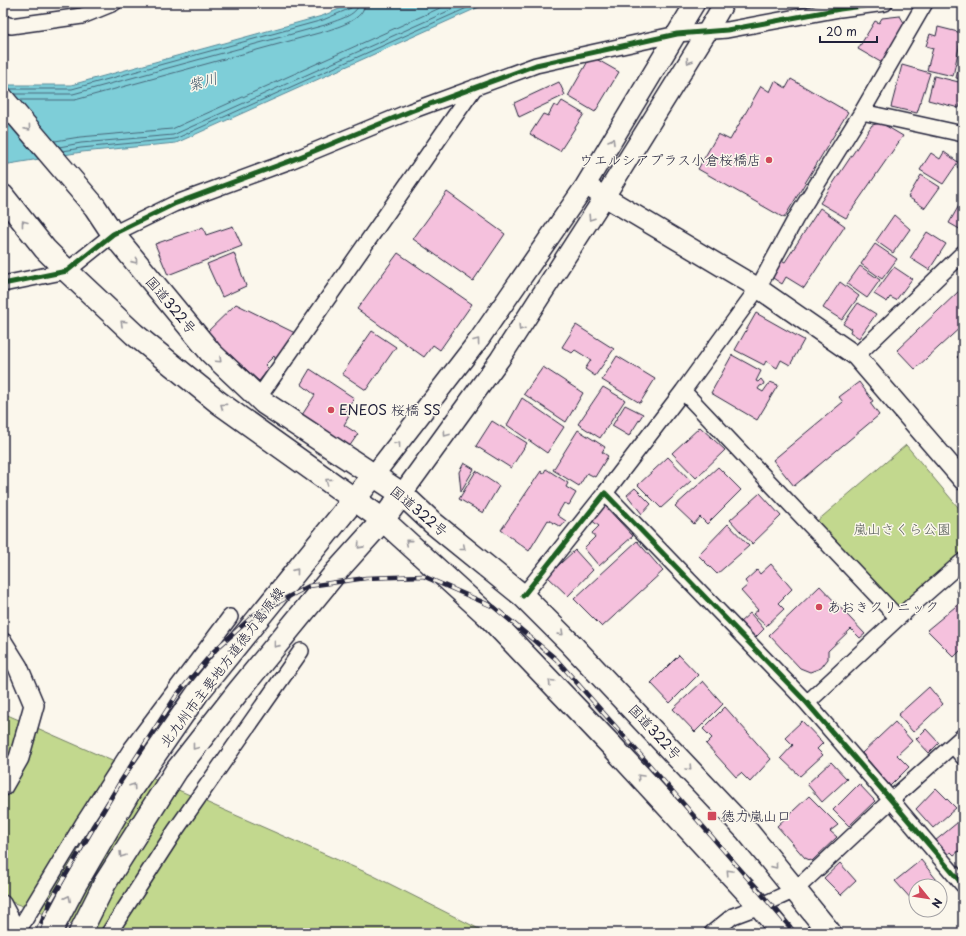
<svg xmlns="http://www.w3.org/2000/svg" width="966" height="936" font-family="'Playpen Sans','Klee One',sans-serif">
	<rect width="100%" height="100%" fill="#fbf7ec"/>
	<filter id="ink" filterUnits="userSpaceOnUse"><feTurbulence type="fractalNoise" baseFrequency=".025" numOctaves="2"/><feDisplacementMap in="SourceGraphic" scale="8" xChannelSelector="R" yChannelSelector="G"/><feConvolveMatrix kernelMatrix="1 2 1 2 8 2 1 2 1" color-interpolation-filters="sRGB"/></filter>
	<g filter="url(#ink)">
		<path fill="#c2d88e" stroke="#727d64" d="M906,445L963,513V552L899,608L816,522Z
			M3,713L372,875L487,933H97L3,899Z"/>
		<path fill="#7eced8" stroke="#598999" d="M354,3H488L176,143L82,152L3,165V85H71L322,16Z"/>
		<g fill="none" stroke-linecap="round" stroke-linejoin="round">
			<path stroke="#47677a" stroke-width="1" d="M9,89H72L323,20L351,8L354,3
				M15,94H73L325,25C336,20 358,16 359,3
				M20,100H75L326,31C340,26 364,20 365,3
				M55,141L80,137L172,129L451,3
				M59,147L81,143L173,135L466,3
				M63,151L81,148L175,139L478,3"/>
		</g>
		<path fill="#f5c1dd" stroke="#22223b" d="M900,16L906,26L884,64L858,49L875,21L879,23L882,18Z
			M938,27L962,33L953,76L927,70L933,48L926,46L930,34L936,36Z
			M963,49V79L956,78Z
			M591,56L619,72L595,112L568,96Z
			M902,65L930,73L917,113L891,107Z
			M934,76L963,83V94L959,108L928,100Z
			M791,79L848,112L784,218L698,169L718,134L730,140L761,86L770,92L775,81L786,88Z
			M559,82L565,95L519,117L514,103Z
			M562,101L584,114L560,151L530,134L543,114L548,116L554,105L558,107Z
			M881,123L903,136L846,218L820,203L872,125Z
			M944,152L958,162L943,184L920,170L931,153L940,159Z
			M963,158V171L957,167Z
			M921,175L940,187L925,208L908,197Z
			M447,192L505,234L473,281L413,239Z
			M961,202L963,204V231L949,223Z
			M820,208L845,226L804,288L786,277L782,284L770,276L781,260L785,262Z
			M894,215L910,229L893,253L876,241Z
			M233,226L242,246L168,275L155,244L203,227L206,235Z
			M927,232L946,244L929,270L910,258Z
			M875,244L897,259L882,279L861,264Z
			M234,253L246,286L222,297L207,264Z
			M398,253L472,304L440,350L433,345L424,357L357,309Z
			M860,266L880,280L867,298L847,284Z
			M894,267L912,279L896,300L890,297L887,302L874,294Z
			M840,282L859,296L842,320L823,308Z
			M959,291L963,296V325L915,369L897,350Z
			M858,303L876,314L859,338L850,332L851,329L843,324Z
			M236,304L295,333L276,360L274,356L265,365L269,369L259,381L206,333Z
			M756,313L804,340L790,365L781,360L777,368L766,361L764,365L735,350Z
			M576,325L614,349L595,376L585,369L591,360L575,350L572,353L562,347Z
			M372,331L396,347L366,390L342,374Z
			M963,351V363L957,357Z
			M732,355L761,371L756,381L758,382L761,379L764,383L763,385L760,386L758,389L763,392L770,382L778,385L757,420L711,393Z
			M617,356L655,379L640,403L602,380Z
			M543,367L583,393L566,422L524,394Z
			M310,369L354,398L345,413L349,416L344,425L358,434L349,447L302,415L315,395L301,384Z
			M859,382L873,401L870,403L879,415L794,486L773,460L843,402L839,397Z
			M603,387L625,400L600,438L578,424Z
			M522,398L564,427L547,453L507,425Z
			M625,405L643,414L629,436L612,426Z
			M492,421L527,443L511,468L476,446Z
			M700,427L725,450L696,478L672,453Z
			M578,430L605,447L602,452L608,456L595,477L587,473L579,486L553,470Z
			M668,457L691,481L661,508L638,485Z
			M464,463L474,469L461,491L459,472Z
			M718,467L741,490L707,524L700,517L694,524L675,506Z
			M546,469L568,483L566,487L576,493L569,505L564,503L557,515L566,521L561,527L548,520L529,551L501,530L541,471L543,474Z
			M476,471L499,486L483,513L459,499Z
			M635,488L651,504L642,514L627,495Z
			M760,493L781,516L752,544L730,520Z
			M605,506L633,536L599,566L584,548L595,537L592,533L599,526L591,520Z
			M728,524L749,546L717,574L698,555Z
			M637,541L663,571L602,627L574,599Z
			M575,550L593,570L568,596L547,576Z
			M771,564L792,589L778,603L784,609L766,626L753,614L758,610L741,591L748,585L745,581L757,570L760,574Z
			M963,584V598L956,590Z
			M820,586L865,634L860,638L851,629L828,651V659L821,668L810,672L800,668L769,635Z
			M961,602L963,604V648L954,657L927,630Z
			M750,613L764,629L754,639L739,623Z
			M679,655L698,675L670,703L651,683Z
			M703,681L723,704L695,732L673,709Z
			M929,687L943,704L913,732L898,715Z
			M725,707L771,759L750,782L741,773L736,777L706,744L712,738L703,729Z
			M802,721L823,743L817,749L823,755L800,776L781,758L793,745L785,737Z
			M895,722L912,741L897,755L909,767L890,786L862,753Z
			M926,729L939,743L929,753L916,739Z
			M831,762L847,779L822,802L807,784Z
			M859,784L875,801L849,826L833,810Z
			M936,788L956,808L933,828L916,809Z
			M809,796L838,825L830,831L837,837L812,861L805,858L777,826Z
			M963,818V848L954,855L951,852L946,855L935,841Z
			M921,860L936,879L928,886H916V898L913,901L895,881Z
			M840,863L856,881L841,895L824,878Z"/>
		<g fill="none" stroke-linecap="round" stroke-linejoin="round">
			<g stroke="#22223b" stroke-width="18">
				<path id="minor" d="M3,23L11,26L82,16L114,3
					M862,112L963,134
					M3,284L67,271L113,234L174,204L290,161L411,111L536,65L677,34L727,30L840,9L885,3
					M856,356L963,253
					M683,391L898,618
					M259,397L475,87
					M605,493L683,391L758,288L796,218L862,112L925,3
					M523,596L605,493L807,703L891,800L963,885
					M807,703L898,618L963,561
					M953,745L963,757
					M3,903L18,931
					M18,931L84,822L131,749L230,617
					M109,933L175,831L301,651
					M712,933L733,916L760,906L795,890L891,800L963,736"/>
			</g>
			<g stroke="#22223b" stroke-width="22">
				<path id="tertiary" d="M595,191L758,288L856,356L963,480
					M374,475L480,338L585,186L695,3
					M402,494L500,359L605,196L707,32L724,3
					M3,643L18,667L34,705L19,758L3,786"/>
			</g>
			<g stroke="#22223b" stroke-width="25">
				<path id="primary" d="M50,933L75,885L131,789L197,694L374,475
					M80,933L105,883L176,771L237,693L337,571L383,520L402,494"/>
			</g>
			<g stroke="#22223b" stroke-width="25">
				<path id="trunk" d="M3,99L95,207L113,234L211,353L264,403L402,494L433,523L523,596L570,643L747,831L830,933
					M3,196L45,249L67,271L134,334L218,402L383,520L486,614L611,745L760,906L782,933"/>
			</g>
			<use href="#minor" stroke="#fbf7ec" stroke-width="15"/>
			<use href="#tertiary" stroke="#fbf7ec" stroke-width="19"/>
			<use href="#primary" stroke="#fbf7ec" stroke-width="22"/>
			<use href="#trunk" stroke="#fbf7ec" stroke-width="22"/>
			<g stroke="#22223b" stroke-width="4.5">
				<path id="rail" d="M37,933L50,902L119,784L176,696L213,652L254,615L309,586L366,578L423,576L494,607L556,659L681,801L795,933"/>
			</g>
			<use href="#rail" stroke="#fbf7ec" stroke-width="3" stroke-dasharray="9" stroke-linecap="butt"/>
			<g stroke="#fbf7ec" stroke-width="8">
				<path id="cycleway" d="M3,284L67,271L113,234L174,204L290,161L411,111L536,65L677,34L727,30L840,9L885,3
					M523,596L605,493L807,703L891,800L963,885"/>
			</g>
			<use href="#cycleway" stroke="#1b5e20" stroke-width="5"/>
		</g>
		<defs><path id="oneway-chevron" d="M-2-3.5L2.5 0L-2 3.5" fill="none" stroke-width="1.6" stroke-linecap="round" stroke-linejoin="round"/></defs>
		<g stroke="#99979c">
			<use href="#oneway-chevron" transform="translate(689 61) rotate(122)"/>
			<use href="#oneway-chevron" transform="translate(28 128) rotate(50)"/>
			<use href="#oneway-chevron" transform="translate(612 141) rotate(-59)"/>
			<use href="#oneway-chevron" transform="translate(591 218) rotate(123)"/>
			<use href="#oneway-chevron" transform="translate(24 223) rotate(-128)"/>
			<use href="#oneway-chevron" transform="translate(135 261) rotate(51)"/>
			<use href="#oneway-chevron" transform="translate(123 323) rotate(-137)"/>
			<use href="#oneway-chevron" transform="translate(521 328) rotate(123)"/>
			<use href="#oneway-chevron" transform="translate(477 341) rotate(-53)"/>
			<use href="#oneway-chevron" transform="translate(219 360) rotate(43)"/>
			<use href="#oneway-chevron" transform="translate(223 406) rotate(-144)"/>
			<use href="#oneway-chevron" transform="translate(446 434) rotate(126)"/>
			<use href="#oneway-chevron" transform="translate(398 444) rotate(-52)"/>
			<use href="#oneway-chevron" transform="translate(328 481) rotate(-144)"/>
			<use href="#oneway-chevron" transform="translate(408 542) rotate(-139)"/>
			<use href="#oneway-chevron" transform="translate(360 546) rotate(132)"/>
			<use href="#oneway-chevron" transform="translate(463 548) rotate(39)"/>
			<use href="#oneway-chevron" transform="translate(296 571) rotate(-51)"/>
			<use href="#oneway-chevron" transform="translate(561 633) rotate(44)"/>
			<use href="#oneway-chevron" transform="translate(276 645) rotate(129)"/>
			<use href="#oneway-chevron" transform="translate(551 682) rotate(-134)"/>
			<use href="#oneway-chevron" transform="translate(195 747) rotate(128)"/>
			<use href="#oneway-chevron" transform="translate(689 768) rotate(47)"/>
			<use href="#oneway-chevron" transform="translate(640 777) rotate(-133)"/>
			<use href="#oneway-chevron" transform="translate(133 786) rotate(-56)"/>
			<use href="#oneway-chevron" transform="translate(122 855) rotate(122)"/>
			<use href="#oneway-chevron" transform="translate(775 866) rotate(51)"/>
			<use href="#oneway-chevron" transform="translate(729 872) rotate(-133)"/>
			<use href="#oneway-chevron" transform="translate(68 898) rotate(-63)"/>
		</g>
	</g>
	<g fill="#d1495b" stroke="#fbf7ec" stroke-width="1.5">
		<circle cx="769" cy="160" r="4"/>
		<circle cx="331" cy="410" r="4"/>
		<circle cx="819" cy="607" r="4"/>
		<rect x="707" y="811" width="10" height="10" rx="2"/>
	</g>
	<g text-anchor="middle" stroke-width="3" stroke-linejoin="round" paint-order="stroke">
		<g font-size="14" fill="#22223b" stroke="#fbf7ec" text-anchor="start">
			<text x="761" y="165" text-anchor="end">ウエルシアプラス小倉桜橋店</text>
			<text x="339" y="415">ENEOS 桜橋 SS</text>
			<text x="827" y="612">あおきクリニック</text>
			<text x="721" y="821">徳力嵐山口</text>
		</g>
		<g font-size="14" fill="#22223b" stroke="#fbf7ec">
			<text transform="translate(171 305) rotate(50)" y="5">国道322号</text>
			<text transform="translate(419 511) rotate(40)" y="5">国道322号</text>
			<text transform="translate(222 667) rotate(-53)" y="5">北九州市主要地方道徳力葛原線</text>
			<text transform="translate(655 732) rotate(47)" y="5">国道322号</text>
		</g>
		<g font-size="14" fill="#525954" stroke="#fbf7ec">
			<text x="902" y="534">嵐山さくら公園</text>
		</g>
		<g font-size="15" font-style="italic" fill="#3e566a" stroke="#fbf7ec">
			<text transform="translate(203 82) rotate(-15)" y="5">紫川</text>
		</g>
	</g>
	<rect width="966" height="936" fill="none" stroke="#fbf7ec" stroke-width="16"/>
	<rect x="8" y="8" width="950" height="920" fill="none" stroke="#22223b" stroke-width="1.5" filter="url(#ink)"/>
	<g transform="translate(928 898) rotate(120)"><circle r="19" fill="#fbf7ec" stroke="#a4a2a5"/>
	<path d="M0-3L7 15L0 10L-7 15Z" fill="#d1495b"/>
	<text y="-6" font-size="11" font-weight="bold" text-anchor="middle" fill="#22223b">N</text>
	</g>
	<path d="M820 36v6h57v-6" fill="none" stroke="#22223b" stroke-width="2"/>
	<text x="826" y="36" font-size="12" fill="#22223b" stroke="#fbf7ec" stroke-width="3" paint-order="stroke">20 m</text>
</svg>
